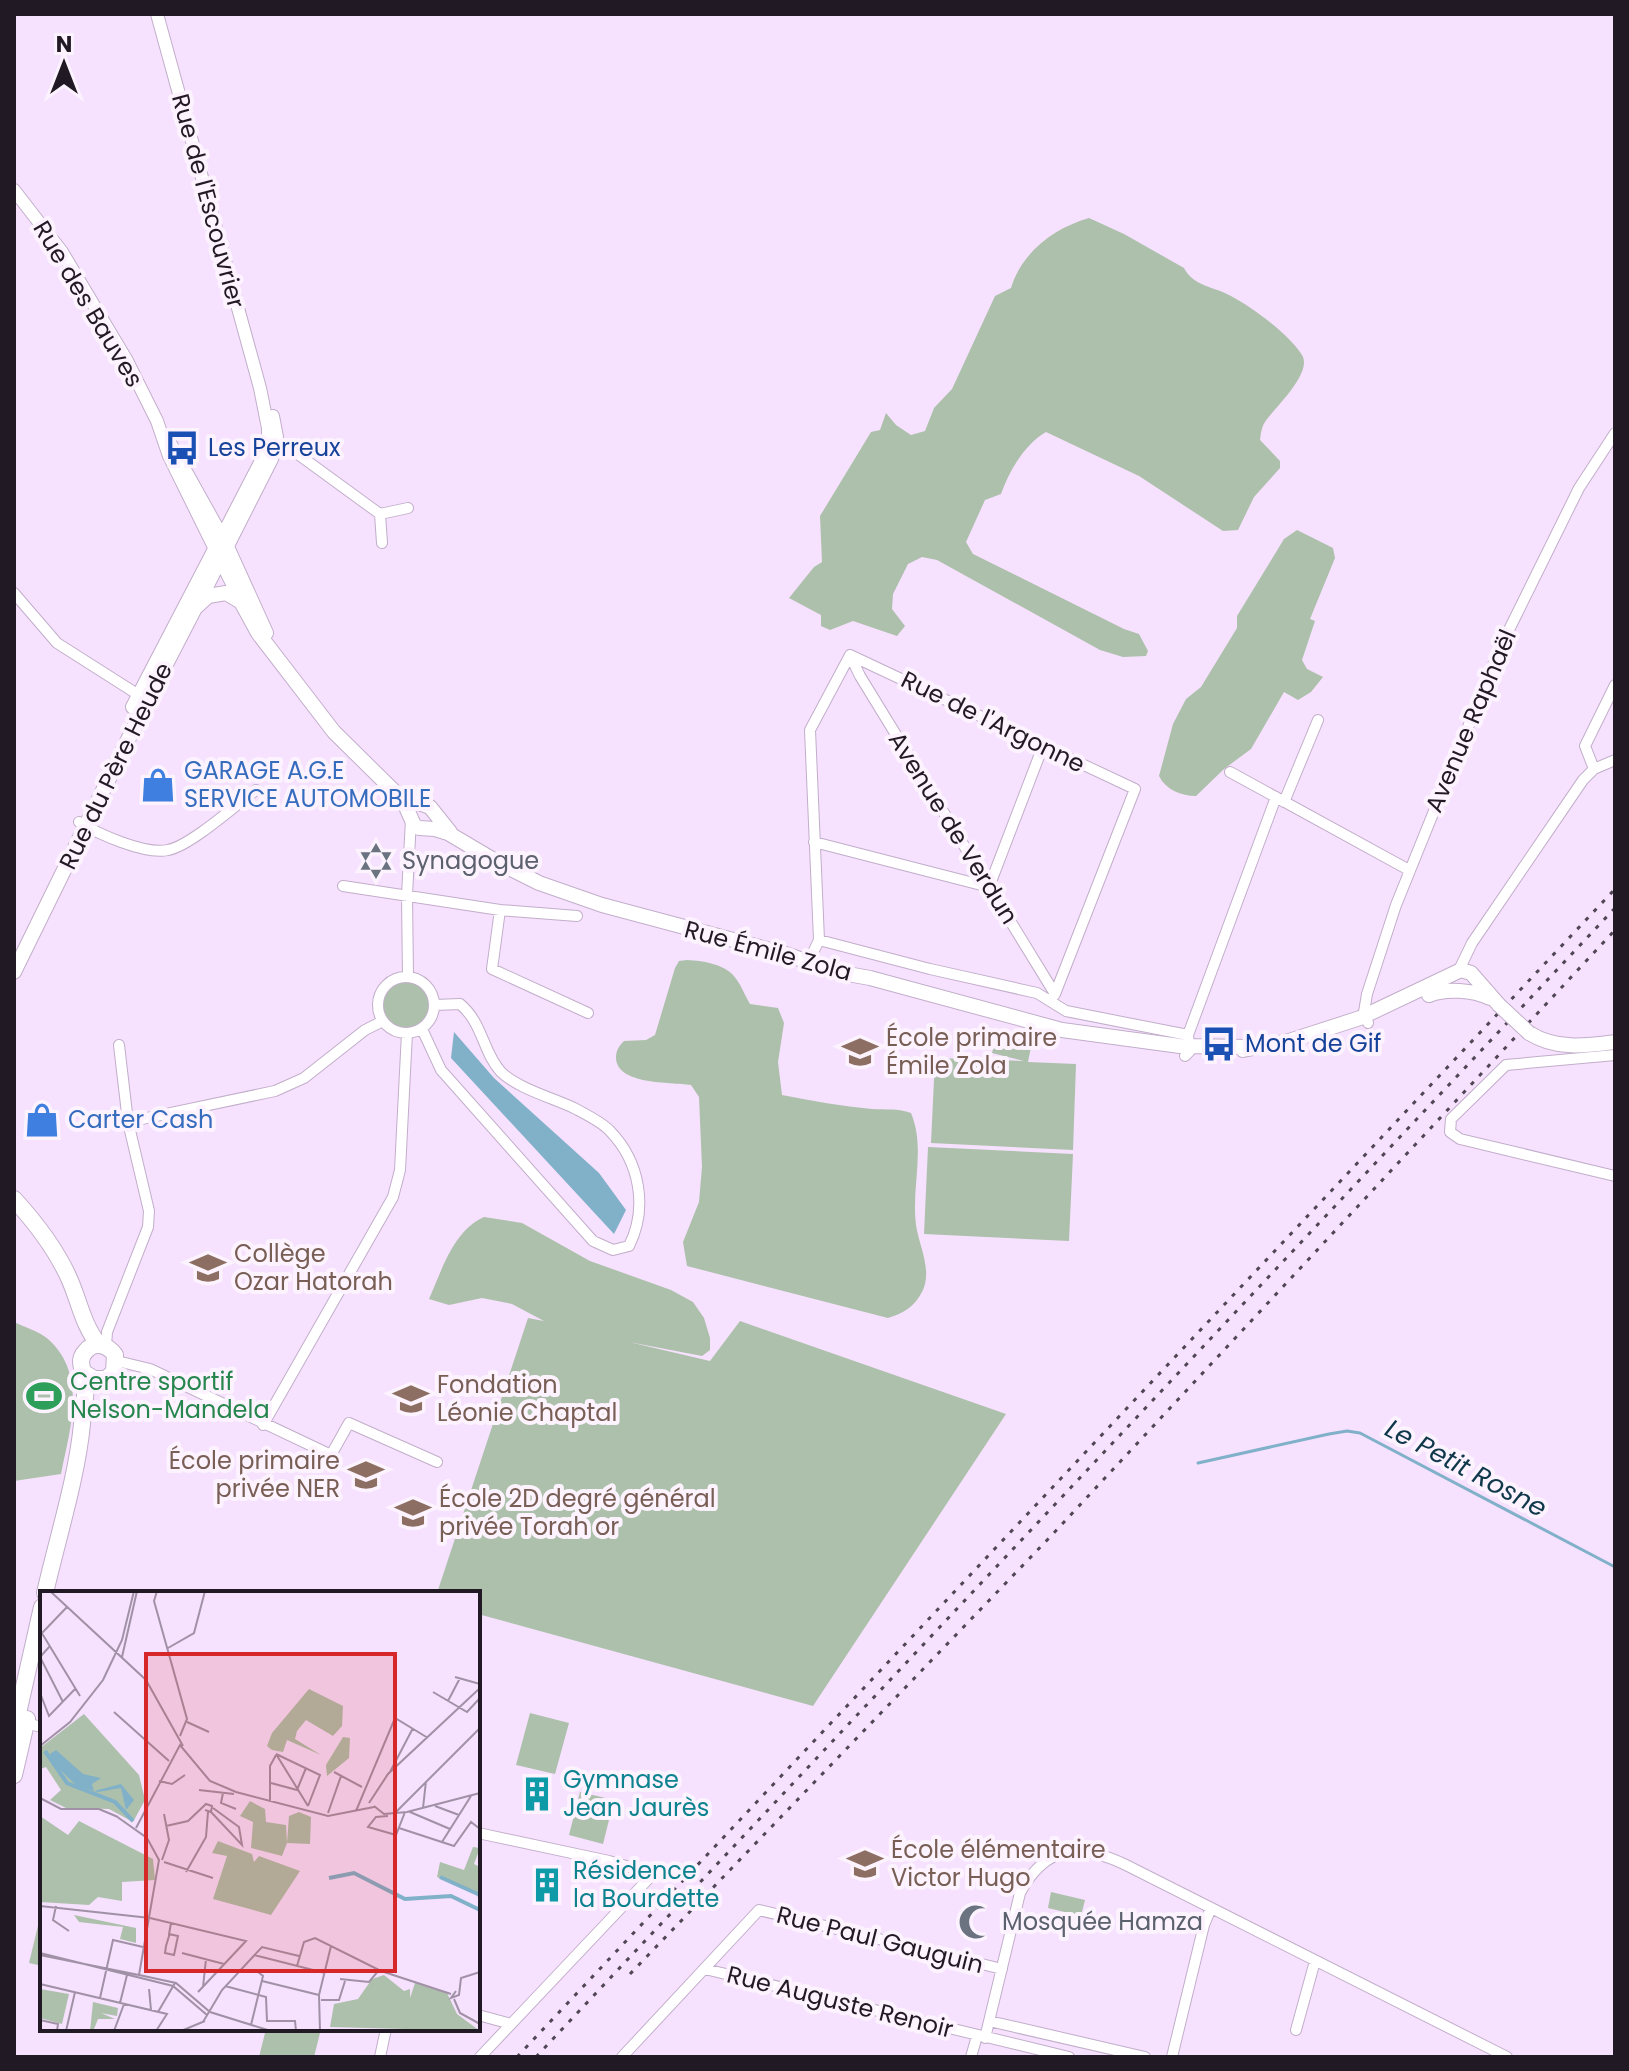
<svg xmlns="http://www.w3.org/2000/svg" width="1629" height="2071" font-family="Poppins,sans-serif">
	<rect width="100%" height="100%" fill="#f6e1fe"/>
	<path fill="#adc0ab" d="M1089,218L1124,234L1184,268C1193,286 1215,287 1231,296C1252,307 1290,335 1302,355C1313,373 1275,407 1265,422C1261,428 1261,434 1260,440L1280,461V468L1254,497L1238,530L1223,531L1139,476L1046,432C1025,444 1009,471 1001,494L985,500L966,542L973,554L1124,629L1139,634L1148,651L1146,656L1123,657L1100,650L937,560L922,557L908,564L893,594L892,609L905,626L897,636L853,621L830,630L821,626V615L789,598L814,567L822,562L820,516L871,432L880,430L886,413L896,425L911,435L925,431L934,408L952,389L995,296L1011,288C1022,252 1054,228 1089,218Z
		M1297,530L1333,548L1335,558L1310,619L1315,621L1302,660L1307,669L1323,677L1311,692L1298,700L1284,692L1251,749L1224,769L1196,796C1181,796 1166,790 1159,776L1173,724L1186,699L1201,687L1237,628V616L1284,539Z
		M687,960C704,961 727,964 737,980C742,987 745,996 750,1004L778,1008L784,1023L778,1062L782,1095C812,1101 842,1106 872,1109C886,1110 898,1108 911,1113C926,1149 911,1187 916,1225C919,1246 933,1271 922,1292C914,1307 904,1313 888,1318L687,1266L683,1242L699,1202L702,1167L699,1097L691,1085C670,1082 617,1085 616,1058C616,1050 619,1046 624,1041L646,1040L655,1035L675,968L679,961Z
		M381 1005a24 24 0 1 1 48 0a24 24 0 1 1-48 0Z
		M997,1034L1032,1042L1028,1062L1076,1064L1073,1150L931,1143L935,1058L1024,1061L992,1053Z
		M928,1147L1073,1154L1069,1241L924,1234Z
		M484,1217L522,1223L590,1261L671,1290L693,1302L704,1318L710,1338V1350L702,1356L629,1342L710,1361L740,1321L1006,1414L813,1706L478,1614V1593H437L528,1318L544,1321L512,1304L482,1298L449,1305L429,1299C442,1270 453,1231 484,1217Z
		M14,1322C24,1327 39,1331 48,1339C88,1375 70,1428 61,1474L14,1481Z
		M530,1713L569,1723L555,1774L516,1765Z
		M580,1792L614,1800L603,1844L569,1835Z
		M1051,1892L1085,1900L1081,1916L1048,1908Z
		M42,1909V1966L29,1963Z
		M266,2029H321L314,2057H259Z"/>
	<path fill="#81b0c9" d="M454,1032L494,1078L599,1173L626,1210L614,1234L451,1058Z"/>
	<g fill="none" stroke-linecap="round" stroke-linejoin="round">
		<path stroke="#81b0c9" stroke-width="3" d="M1198,1463L1329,1434L1347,1431L1360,1433L1615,1567"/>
		<g stroke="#c2aeca" stroke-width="12">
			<path id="minor" d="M270,442L288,447L380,514L408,508
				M380,514L382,543
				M14,593L57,643L145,699
				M850,655L1135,789L1055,994
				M850,655L860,676L1055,994L1052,998
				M1594,769L1585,746L1615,685
				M1230,772L1409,870
				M1284,802L1318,720
				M79,822C98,834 145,855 168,850C190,846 236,805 256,790
				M814,842L989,887L1043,746
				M343,886L500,910L577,916
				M500,910L492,969L588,1013
				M819,940L930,969L1037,993L1066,1011L1188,1035L1190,1051L1185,1056
				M808,963L819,940L810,730L850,655
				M1458,972L1472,943L1583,780L1594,769L1615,760
				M378 1005a28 28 0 1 1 56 0a28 28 0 1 1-56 0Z
				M408,977L407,895L411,819
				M1368,1023L1364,1012L1367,994L1396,905L1500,648L1579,488L1615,433
				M422,1029L441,1070L593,1241L613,1250L629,1246C648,1208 640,1162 610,1131C602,1122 585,1114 574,1108C553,1098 517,1088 501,1072C483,1053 483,1023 460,1004L435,1005
				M1188,1035L1276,797
				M1615,1055L1506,1065L1451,1119L1450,1132L1460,1139L1615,1176
				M128,1122L275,1091L304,1078L365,1030L383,1021
				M106,1346L107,1332L148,1227L149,1211L128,1122L119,1045
				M117,1361L150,1369L331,1455L349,1423L437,1462
				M263,1425L393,1197L400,1170L407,1033
				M20,1722L42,1727
				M478,1833L609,1861L653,1874L480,2057
				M705,1969L1069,2057
				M478,2015L511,2024
				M989,2021L1145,2057
				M1296,2030L1315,1961
				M985,2038L1020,1893C1046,1844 1080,1843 1126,1865L1507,2057
				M380,2057L386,2029
				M622,2057L759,1910L1002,1969
				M971,2057L977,2036
				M1172,2057L1204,1925L1211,1908"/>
		</g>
		<g stroke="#c2aeca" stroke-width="14">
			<path id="tertiary" d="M157,14L260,388L268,428V447L222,536
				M14,190L62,252L126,359L157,421L169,456L241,602
				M169,441L222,536
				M199,603L272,459L277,437L273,416"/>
		</g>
		<g stroke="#c2aeca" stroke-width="16">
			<path id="secondary" d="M222,536L266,633
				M133,707L222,536
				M401,797L430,807L450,832
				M14,972L147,701L195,608L208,596L226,593L241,602L258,633L334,732L403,800L414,825L419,828L435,829L448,833L497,862L539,883L602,905L789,955L831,971L870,978L1062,1030L1180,1046L1251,1047
				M1429,995C1446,988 1473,990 1490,998
				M1529,1033C1556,1050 1585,1046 1615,1042
				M1243,1050L1289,1041L1360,1018L1461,970L1471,973L1499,1005"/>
		</g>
		<g stroke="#c2aeca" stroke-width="18">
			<path id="primary" d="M14,1199C35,1222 55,1248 68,1276C79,1299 82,1324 99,1345
				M45,1593C57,1540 77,1477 82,1424C83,1409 88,1390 84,1375C82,1367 78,1360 85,1352C94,1340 108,1345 115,1355L114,1372L106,1379H94L83,1372
				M14,1731L42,1607
				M14,1775L27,1719"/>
		</g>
		<use href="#minor" stroke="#fff" stroke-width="10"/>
		<use href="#tertiary" stroke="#fff" stroke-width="12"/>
		<use href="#secondary" stroke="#fff" stroke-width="14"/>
		<use href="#primary" stroke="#fff" stroke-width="16"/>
		<path stroke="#514654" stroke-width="3" stroke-dasharray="4 8" stroke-linecap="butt" d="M630,1974L1051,1536L1615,930
			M517,2057L1615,889
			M536,2057L1615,908"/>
		<g stroke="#c2aeca" stroke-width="16" stroke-linecap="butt">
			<path id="secondary-bridge" d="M1499,1005L1529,1033"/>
		</g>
		<use href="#secondary-bridge" stroke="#fff" stroke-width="14"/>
	</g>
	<defs>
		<g id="bus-bare" transform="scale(2.76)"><path d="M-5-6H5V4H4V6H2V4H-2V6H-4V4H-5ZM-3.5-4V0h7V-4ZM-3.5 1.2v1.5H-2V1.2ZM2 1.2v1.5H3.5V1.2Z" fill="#1a4fb4" stroke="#fcf3ff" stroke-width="2.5" paint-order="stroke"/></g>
		<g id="shop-bare" transform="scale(2.76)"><path d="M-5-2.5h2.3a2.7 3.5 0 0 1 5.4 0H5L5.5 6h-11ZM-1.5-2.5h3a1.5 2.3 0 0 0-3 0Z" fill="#3f7fe0" stroke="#fcf3ff" stroke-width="2.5" paint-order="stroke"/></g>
		<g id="synagogue-bare" transform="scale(2.76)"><path d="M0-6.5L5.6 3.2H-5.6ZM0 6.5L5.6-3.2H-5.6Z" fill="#6b7280" stroke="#fcf3ff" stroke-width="2.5" paint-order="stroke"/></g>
		<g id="school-bare" transform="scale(2.76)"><path d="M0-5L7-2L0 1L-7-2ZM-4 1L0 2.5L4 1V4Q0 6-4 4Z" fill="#8d6e63" stroke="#fcf3ff" stroke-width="2.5" paint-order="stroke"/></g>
		<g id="stadium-bare" transform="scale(2.76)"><path d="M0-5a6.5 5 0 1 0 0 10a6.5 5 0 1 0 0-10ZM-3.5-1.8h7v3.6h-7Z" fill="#2e9e5b" stroke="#fcf3ff" stroke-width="2.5" paint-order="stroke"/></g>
		<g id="university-bare" transform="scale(2.76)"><path d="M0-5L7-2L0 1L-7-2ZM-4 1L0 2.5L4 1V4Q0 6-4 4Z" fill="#8d6e63" stroke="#fcf3ff" stroke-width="2.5" paint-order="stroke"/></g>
		<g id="building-bare" transform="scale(2.76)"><path d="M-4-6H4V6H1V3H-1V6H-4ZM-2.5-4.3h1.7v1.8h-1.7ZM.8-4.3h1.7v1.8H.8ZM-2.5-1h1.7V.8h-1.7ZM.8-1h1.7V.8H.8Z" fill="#0f9aa8" stroke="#fcf3ff" stroke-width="2.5" paint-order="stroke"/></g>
		<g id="mosque-bare" transform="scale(2.76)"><path d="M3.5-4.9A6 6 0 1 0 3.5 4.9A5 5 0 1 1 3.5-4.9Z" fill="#6b7280" stroke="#fcf3ff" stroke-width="2.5" paint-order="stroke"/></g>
	</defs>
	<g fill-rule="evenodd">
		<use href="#bus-bare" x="182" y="448"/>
		<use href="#shop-bare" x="158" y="785"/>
		<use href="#synagogue-bare" x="376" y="861"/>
		<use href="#bus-bare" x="1219" y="1044"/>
		<use href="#school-bare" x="860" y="1052"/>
		<use href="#shop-bare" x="42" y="1120"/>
		<use href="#school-bare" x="208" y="1268"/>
		<use href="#stadium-bare" x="44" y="1396"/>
		<use href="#university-bare" x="411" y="1399"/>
		<use href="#school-bare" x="366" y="1475"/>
		<use href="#school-bare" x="413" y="1513"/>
		<use href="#building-bare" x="537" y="1794"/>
		<use href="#school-bare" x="865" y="1864"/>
		<use href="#building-bare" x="547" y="1885"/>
		<use href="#mosque-bare" x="976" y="1922"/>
	</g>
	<g text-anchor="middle" stroke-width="8" stroke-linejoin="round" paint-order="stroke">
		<g font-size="24" fill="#211923" stroke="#fcf3ff">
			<text transform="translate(208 201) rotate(75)" y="8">Rue de l'Escouvrier</text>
			<text transform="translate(88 304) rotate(59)" y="8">Rue des Bauves</text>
			<text transform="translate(1471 721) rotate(-67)" y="8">Avenue Raphaël</text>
			<text transform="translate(993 722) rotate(26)" y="8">Rue de l'Argonne</text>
			<text transform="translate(116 766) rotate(-64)" y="8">Rue du Père Heude</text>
			<text transform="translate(953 828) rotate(58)" y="8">Avenue de Verdun</text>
			<text transform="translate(768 951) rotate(15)" y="8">Rue Émile Zola</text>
			<text transform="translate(880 1940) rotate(14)" y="8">Rue Paul Gauguin</text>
			<text transform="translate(840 2002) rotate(14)" y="8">Rue Auguste Renoir</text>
		</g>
		<g font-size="24" fill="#164399" stroke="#fcf3ff" text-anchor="start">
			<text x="208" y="456">Les Perreux</text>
			<text x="1245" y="1052">Mont de Gif</text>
		</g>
		<g font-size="24" fill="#366cbe" stroke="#fcf3ff" text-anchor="start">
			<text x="184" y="779">GARAGE A.G.E<tspan x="184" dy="28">SERVICE AUTOMOBILE</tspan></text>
			<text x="68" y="1128">Carter Cash</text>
		</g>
		<g font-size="24" fill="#5b616d" stroke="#fcf3ff" text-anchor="start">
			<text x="402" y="869">Synagogue</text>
			<text x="1002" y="1930">Mosquée Hamza</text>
		</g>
		<g font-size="24" fill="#785e54" stroke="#fcf3ff" text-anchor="start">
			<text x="886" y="1046">École primaire<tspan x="886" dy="28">Émile Zola</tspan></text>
			<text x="234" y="1262">Collège<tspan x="234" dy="28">Ozar Hatorah</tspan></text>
			<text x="437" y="1393">Fondation<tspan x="437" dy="28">Léonie Chaptal</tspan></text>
			<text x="340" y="1469" text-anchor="end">École primaire<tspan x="340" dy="28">privée NER</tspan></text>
			<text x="439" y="1507">École 2D degré général<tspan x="439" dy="28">privée Torah or</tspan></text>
			<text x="891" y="1858">École élémentaire<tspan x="891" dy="28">Victor Hugo</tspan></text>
		</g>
		<g font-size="24" fill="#27864d" stroke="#fcf3ff" text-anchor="start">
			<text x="70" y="1390">Centre sportif<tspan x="70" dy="28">Nelson-Mandela</tspan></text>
		</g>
		<g font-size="24" fill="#0d838f" stroke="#fcf3ff" text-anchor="start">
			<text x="563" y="1788">Gymnase<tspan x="563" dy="28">Jean Jaurès</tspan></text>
			<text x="573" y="1879">Résidence<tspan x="573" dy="28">la Bourdette</tspan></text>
		</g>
		<g font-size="26" font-style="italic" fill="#0f384a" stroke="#fcf3ff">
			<text transform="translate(1466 1468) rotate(28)" y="9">Le Petit Rosne</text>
		</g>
	</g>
	<g transform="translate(40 1591)">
		<rect width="440" height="440" fill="#f6e1fe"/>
		<path d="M269,98L303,115L302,135L293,145L266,129L257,140L255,148L281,164L247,149L243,161L232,159L227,155L232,142ZM44,123L99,184L105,209L93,231L69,218L26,217L10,209L21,199L6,176L0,178V157ZM303,146L310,147L309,167L287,185L286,174ZM210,210L225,218L226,231L246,234L247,252L249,225L259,221L271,226L270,253L247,252L242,265L211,257L213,231L200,225ZM0,225L28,244L39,230L113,268L115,289L82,291V310L58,306L49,314L0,311ZM178,250L212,263L214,271L219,265L260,280L231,324L173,308L187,265L172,262ZM433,256L440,257L434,273L440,276V315L437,303L397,286L400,271L424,279ZM34,324L96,337V352L80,348L83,336L39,331ZM344,384L364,400L370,398V407L375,392L407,402L417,423L440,440L290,436L294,413L318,408L332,388ZM0,398L29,403L22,433L0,427ZM53,411L78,417L77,425L61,422L75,428H58L54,438L59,440H50Z" fill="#adc0ab"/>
		<path d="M16,159L43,183L61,187L52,193L54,200L81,193L94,209L86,219L81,197L58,201L37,195L14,173L10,163Z" fill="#81b0c9"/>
		<path fill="none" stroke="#81b0c9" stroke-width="4" d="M5,160L27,192L75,211L93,230M400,286L440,304M289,287L314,282L365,308L411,305L440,319"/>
		<path fill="none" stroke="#a191a6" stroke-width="2" d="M10,0L106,89L143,155M117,0L114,10L147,128L140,145M0,39L40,105M2,42L27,16M10,55L0,66L23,111M128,57L154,42L165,0M82,66L97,0M415,86L440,93M393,101L427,121L440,107M0,102L9,125L36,97M408,110L420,87M74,121L129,170M147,131L169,141M0,155L30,131L63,89L82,49L94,0M236,163L280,184L268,215M236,163L268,215M294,181L322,196M350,181L373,137M119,190L132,193L145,184M231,192L257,199L266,177M159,199L194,203M183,202L181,212L196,218M0,207L21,218H59L78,226M230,211V175L236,164M329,212L348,183L440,97M334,215L344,223L367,221L440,202M395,215L419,224M383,217L386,190M316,220L355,127L388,147M171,221L202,254L199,236L173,217M370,221L410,238M288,222L301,185M355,222L440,137M76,225L107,247L119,269L99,384L136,392L170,421L231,440M348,225L336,226L328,236L356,244L365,221M126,235L148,230L166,213L172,215L171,221L165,219M96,237L140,154L170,190L196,201L288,225L334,216M359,237L414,255L431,231L440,238M402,251L431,205M122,269L129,249L124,223M124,271L173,287M146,281L166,246L168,221M0,315L110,327L206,350L158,401M16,315L13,329L29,340M129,343L138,345L134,364L125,362L126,355L129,345V343L131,332M0,362L133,395L167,424M142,362L184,373M0,364L99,384M214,364L285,382M257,375L264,351L275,347L341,380L411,403M300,388L329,391L339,379M222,390L279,404M0,393L127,423L116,440M185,395L226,406L227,430H255L256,440M163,396L166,368M416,400L411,407L419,404L421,387L440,381M60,407L73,349L103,356M110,407L109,398L111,419M414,408L420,422L440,433M281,409H299L305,390M80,412L87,384M118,421L135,392M0,429L18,433L17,440M163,431L182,399L222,356L259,365M211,434L223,385L218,381M26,440L35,401M74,440L84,413M141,440L165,430M280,440L279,404L291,355"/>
		<path fill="#d62828" fill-opacity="0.15" stroke="#d62828" stroke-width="4" d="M106,63H355V380H106Z"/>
		<rect width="440" height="440" fill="none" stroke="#211923" stroke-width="4"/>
	</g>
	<rect width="1629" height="2071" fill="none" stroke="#211923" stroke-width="32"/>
	<g transform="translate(64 64)" stroke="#fcf3ff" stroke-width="6" paint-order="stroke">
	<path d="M0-6L14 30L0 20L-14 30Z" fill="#211923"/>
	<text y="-12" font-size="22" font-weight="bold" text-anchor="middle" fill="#211923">N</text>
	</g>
</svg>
